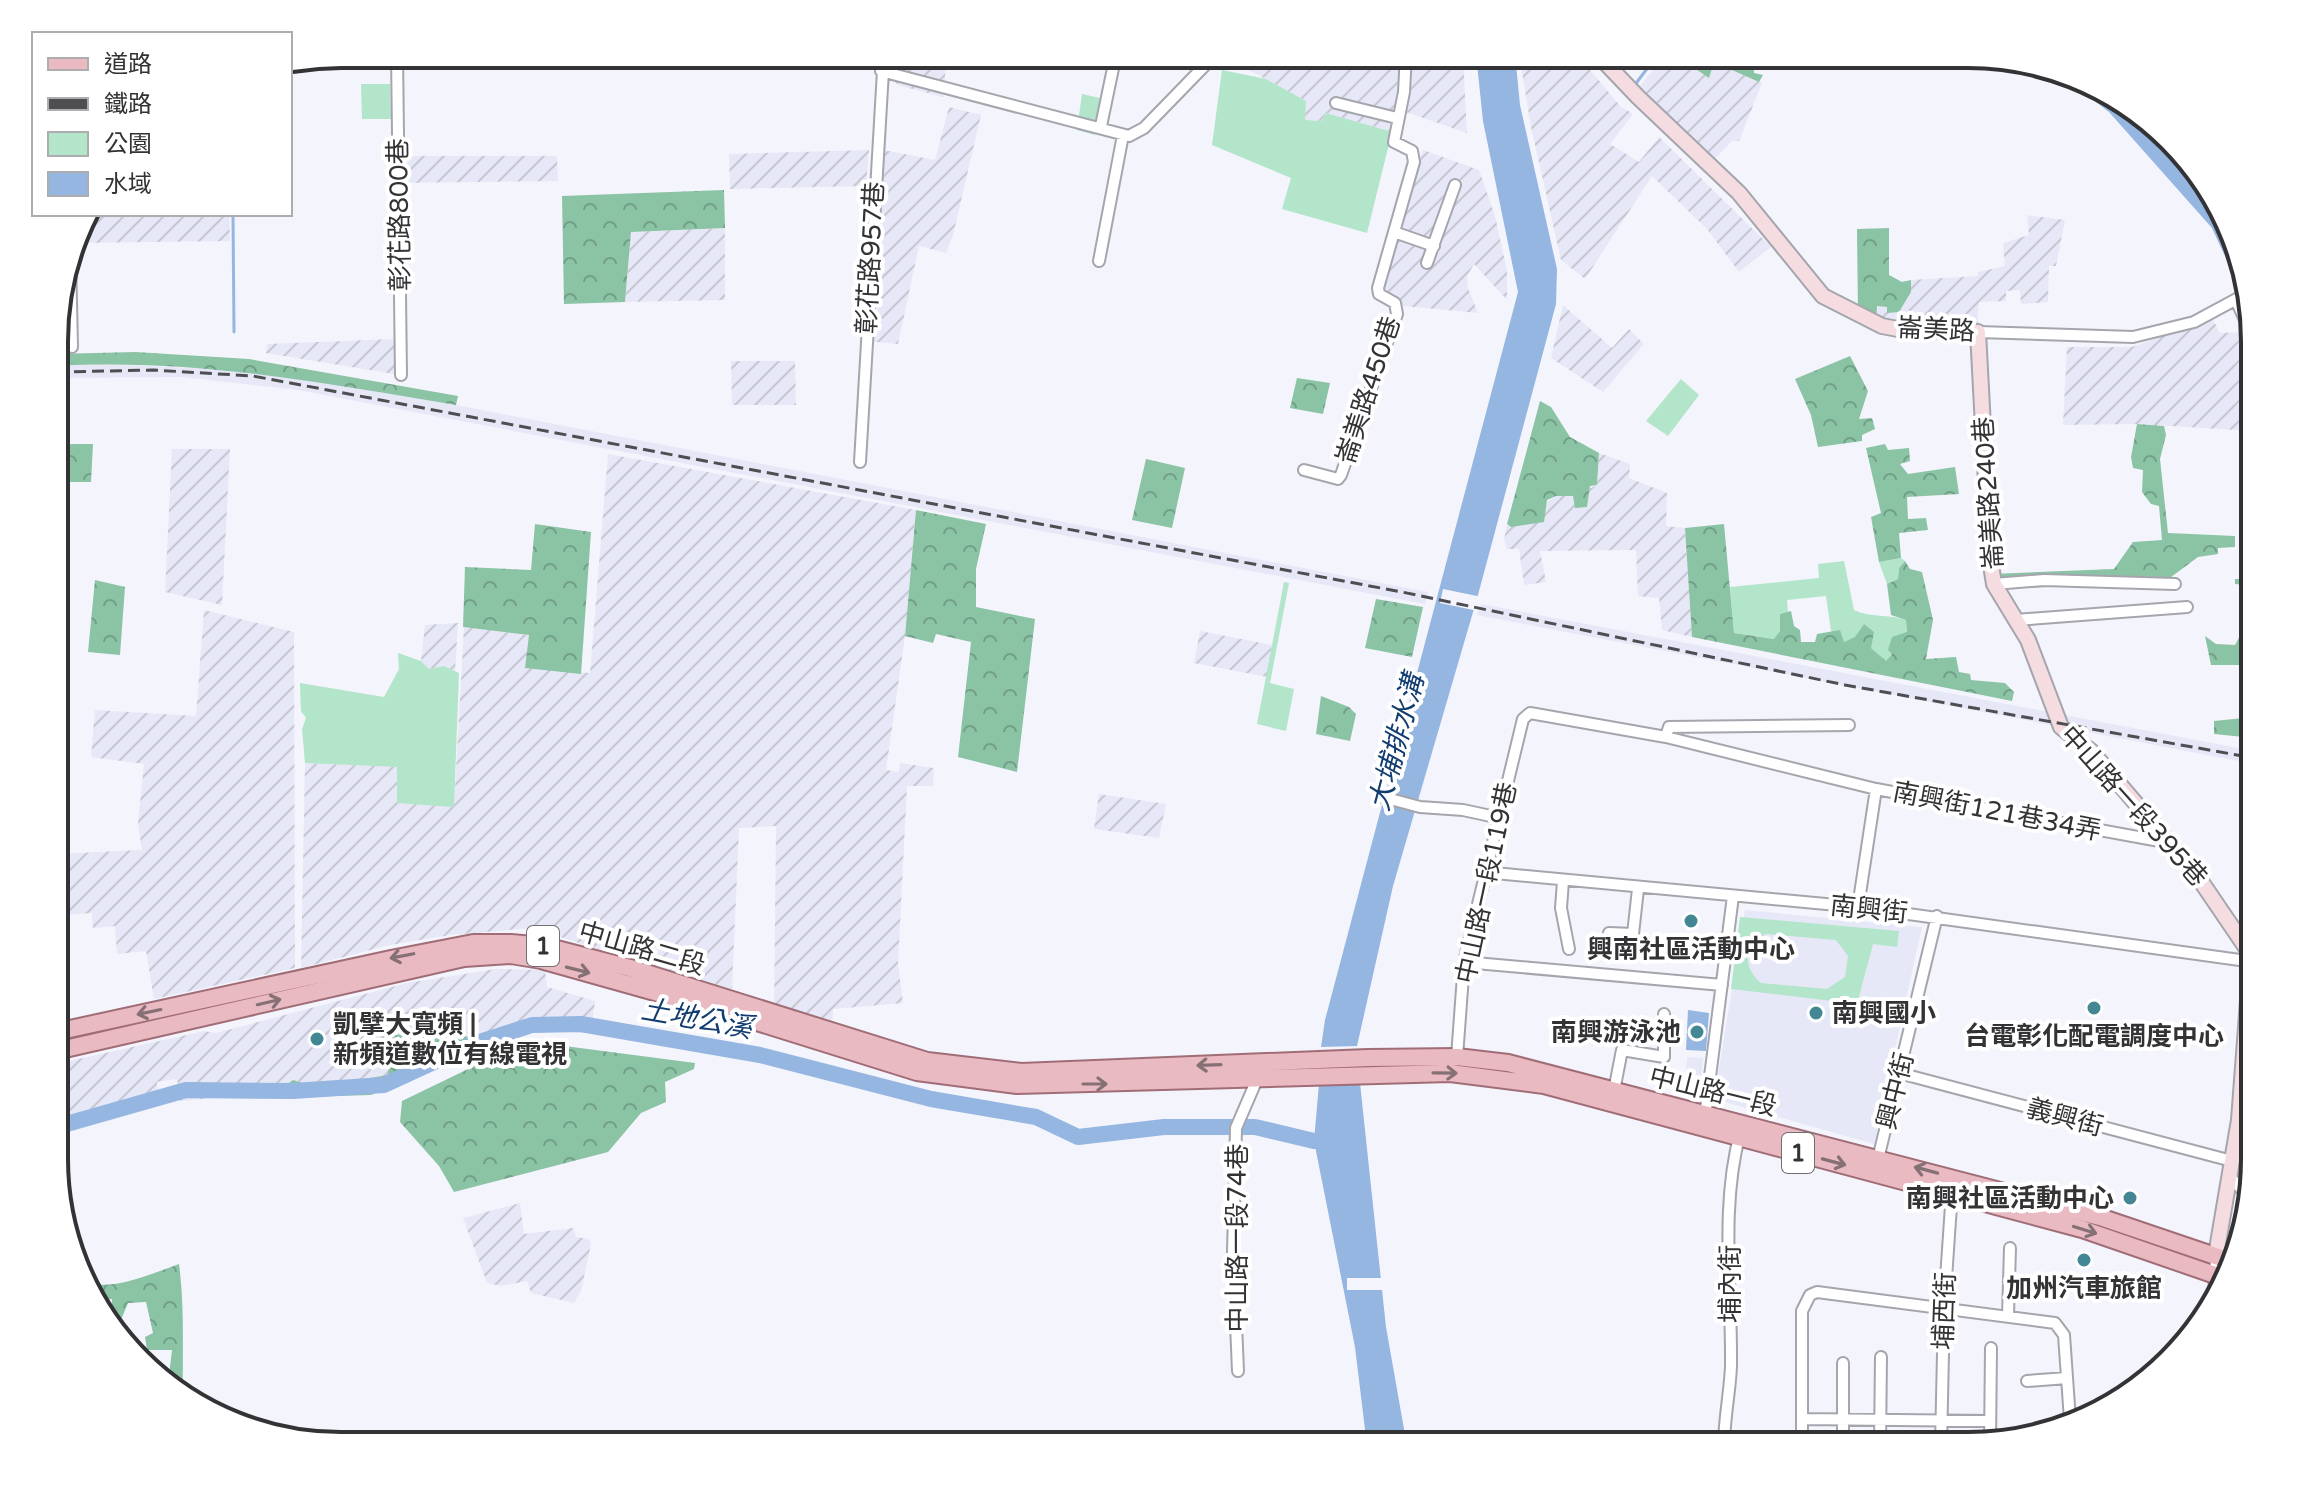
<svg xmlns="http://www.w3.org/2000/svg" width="2309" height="1500" font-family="'Varela Round','Noto Sans TC',sans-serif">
	<defs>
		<pattern id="industrial-furrows" width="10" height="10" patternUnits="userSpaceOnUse" patternTransform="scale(2)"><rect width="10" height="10" fill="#e7e8f7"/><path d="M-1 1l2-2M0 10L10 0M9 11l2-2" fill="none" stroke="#c7c7d4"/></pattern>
		<pattern id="forest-crowns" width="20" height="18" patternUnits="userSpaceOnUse" patternTransform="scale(2)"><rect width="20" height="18" fill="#8bc3a5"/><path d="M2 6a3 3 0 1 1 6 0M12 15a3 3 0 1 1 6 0" fill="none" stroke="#729f87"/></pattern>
	</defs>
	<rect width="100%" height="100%" fill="#f4f4fc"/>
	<path fill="#e7e8f7" d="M97,364L248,370L456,405L1428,592L1425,604L298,390L182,377L56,378V366Z
		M1481,604L2254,751V764L1477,615Z
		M1745,910L1922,927L1874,1144L1714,1099Z
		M1687,1057L1703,1058L1700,1092L1685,1091Z"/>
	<path fill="url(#industrial-furrows)" d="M888,54H947L943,97L901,86L885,77Z
		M1229,54H1463L1467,133L1397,109L1389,131L1326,113L1322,121L1304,120L1306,101L1227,58Z
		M1519,54H1577L1620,106L1633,114L1610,144L1639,162L1659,137L1771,247L1739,272L1707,229L1652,176L1585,279L1561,260L1531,127Z
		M1666,54H1684L1687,63L1709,77L1714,62L1762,83L1739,141H1732L1708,166L1630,98Z
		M949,107L981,115L953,235L946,253L919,246L898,344L866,341L878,149L935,160Z
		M869,150L866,186L730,189L729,154Z
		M1423,150L1479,170L1495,216L1507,271V300L1474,264L1467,276L1468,288L1478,313L1403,306L1401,300L1383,288Z
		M400,156H557L558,181L400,183Z
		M84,214H229L230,241L75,243Z
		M2027,215L2065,220L2056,266H2049L2048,302L2021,304L2020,290L2006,291V301L1979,302L1977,334L1876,327L1877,306L1888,307L1887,312L1911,292V280L1978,276V272L2005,266L2003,243L2029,235Z
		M725,228V300L625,302L631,232Z
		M1563,305L1612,348L1629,329L1644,344L1603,392L1551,358Z
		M2212,318L2220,333L2251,332L2254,342V431L2137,424L2063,425L2067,347H2132Z
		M394,339V374L266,353L267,344Z
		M731,361H795L796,405H732Z
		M172,449H230L222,605L165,592Z
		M1599,453L1630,464L1629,478L1667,493L1666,526L1685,528L1692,637L1662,630L1659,598L1638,596L1636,550L1540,551L1546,582L1524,585L1519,549H1507L1504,540L1507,524L1511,527L1556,496H1574L1597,485Z
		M608,454L916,510L905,636L886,770L899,772L900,763L934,768L933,786H907L898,964L903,1003L833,1009L832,1029L774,1010L776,826L739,828L732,988L724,990L533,928L450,935L390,945L301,968L305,763L398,767L454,807L464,627L529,635L526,668L590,673Z
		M204,610L294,632L295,968L154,999L146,951L117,954L115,926L93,928L92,913L56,916V854L142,850L138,823L144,764L91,757L95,710L196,716Z
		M458,623L455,672L444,666L429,669L421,661L425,625Z
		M1200,631L1272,645L1267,677L1194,663Z
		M1099,794L1166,804L1159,838L1094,829Z
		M496,969L545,970L547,987L595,1001L591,1033L534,1031L511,1024L494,1032L456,1038L435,1029L389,1036L388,1075L372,1080L315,1087L293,1080L274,1093L180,1101L177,1079L157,1082L158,1090L117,1107L67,1117L68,1124L56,1127V1064L204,1031L216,1033L407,983Z
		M520,1203L524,1234L573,1228L576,1237L589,1239L591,1244L581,1291L574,1303L531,1293L527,1281L501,1286L487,1283L463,1218Z
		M1342,1436L1344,1446H1232V1443Z"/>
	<path fill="#b2e5c9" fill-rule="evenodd" d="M1045,54H1090L1088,66L1044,61Z
		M1222,70L1266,79L1306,101L1305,120L1322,121L1326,113L1389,131V144L1367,233L1282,209L1291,178L1212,145Z
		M361,84H390L391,119H362Z
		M1082,94L1100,98L1095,135L1077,130Z
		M1681,379L1699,395L1668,436L1646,421Z
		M1901,558L1905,561L1899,568L1898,579L1887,584L1879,562Z
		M1844,561L1854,610C1870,618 1889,614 1906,620L1907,632L1886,662L1871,648L1864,624L1855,638L1844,642L1831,631L1826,596L1787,600L1788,612L1780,614V631L1775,639L1734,633L1730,587L1819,578L1818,564Z
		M1284,582L1289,583L1270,683L1294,689L1286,731L1257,724Z
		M398,653L421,661L429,669L444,666L459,673L454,807L397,803V767L305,763L302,729L306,718L301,711L300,683L384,697L399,669Z
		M1740,917L1899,931L1897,947L1873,944L1857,1004L1731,989ZM1766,934L1836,940L1848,956L1845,977L1827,989L1761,983C1742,968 1744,945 1766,934Z"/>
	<path fill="url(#forest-crowns)" d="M1684,54L1748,55L1754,62V73L1763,75L1759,82L1714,62L1709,78L1687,63Z
		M724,190L725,228L631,232L625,302L564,304L562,196Z
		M1889,228V275L1902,282L1911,280V292L1899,312L1887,313V307L1877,306L1876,327L1858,316L1857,229Z
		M135,352L249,359L458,396L456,405C323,383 193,358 56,366V354Z
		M1850,356L1868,391L1859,419L1872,418L1875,429L1862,435V441L1818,447L1811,415L1795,379Z
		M1297,378L1330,383L1323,414L1290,408Z
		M1540,401L1551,407L1570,437L1599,453L1597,485L1590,486L1587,507L1575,508L1573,496H1556L1547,500L1544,522L1511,527L1507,524Z
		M2137,424L2164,426L2166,435L2160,459L2168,533L2235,536V547L2218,548V554L2198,557L2163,583L1993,589L1992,574L2114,569L2133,542L2162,540L2159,506L2151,504L2142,492L2143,470L2133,468L2131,457Z
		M72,444H93L91,482H56V447Z
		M1885,444L1888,450L1909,448L1910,461L1900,464L1908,474L1955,467L1959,494L1907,497L1908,519L1926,518L1928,530L1899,533L1901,558L1879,562L1871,517L1881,513L1866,448Z
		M1146,459L1185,468L1172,528L1132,520Z
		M916,510L986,524L976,569V607L1035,619L1017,772L958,757L971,642L936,634L933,643L905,636Z
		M535,524L591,532L581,674L525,668L529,635L463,627L465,567L531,570Z
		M1724,524L1734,633L1774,639L1780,631V614L1791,611L1794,626L1800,630L1801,642H1815L1817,634L1840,630L1844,642L1855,637L1864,624L1874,632L1871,648L1886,661L1892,654L1888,650L1892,637L1907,632L1906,620L1891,615L1887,584L1898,579L1899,568L1905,561L1910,569L1922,572L1933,620L1926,659L1956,657L1959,672L1970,674L1971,680L2005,683L2014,692L2012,701L1692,637L1685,528Z
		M2235,579H2254V665H2211L2205,636L2216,644L2235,645C2247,626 2246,607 2244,585L2235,584Z
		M95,580L125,587L120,655L88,652Z
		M1376,599L1423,607L1412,657L1365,648Z
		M1321,696L1349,707L1356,714L1350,741L1316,734Z
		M2254,717V738L2214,734V721Z
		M511,1024L534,1031L457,1057L371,1095L300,1097L274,1093L293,1080L315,1087L388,1075L389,1036L435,1029L456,1038L494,1032Z
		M534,1042L695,1063L694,1069L665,1082L666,1102L641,1113L608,1152L454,1192L439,1166L400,1122L402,1101L520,1044Z
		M179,1264C185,1309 182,1353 183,1399L168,1384L172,1350H147L145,1337L153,1333L146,1302L128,1303L121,1320L111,1318L112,1299L92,1301L86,1283C118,1290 150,1274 179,1264Z"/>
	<path fill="#95b6e1" d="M1476,54H1515L1520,105L1557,269L1556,304L1478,595L1393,886L1357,1046L1321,1047L1325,1020L1518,292L1483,121Z
		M1961,54L2048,67L2089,83L2135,123L2218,209L2247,297L2240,289L2212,228L2109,112L2083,92Z
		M1688,1010L1709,1013L1706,1051L1686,1050Z
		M1360,1083L1386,1327L1407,1446H1367L1355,1347L1314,1141L1319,1084Z"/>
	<path fill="#f4f4fc" d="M1443,589L1482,597L1478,611L1440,603Z
		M1347,1278H1385L1386,1290H1347Z
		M1408,1433L1410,1442L1369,1446L1368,1440Z"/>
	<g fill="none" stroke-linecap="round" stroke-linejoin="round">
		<path stroke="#95b6e1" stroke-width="3" d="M1634,86L1658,54
			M233,214L234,332"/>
		<path stroke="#95b6e1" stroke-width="16" d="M56,1127L186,1090L293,1091L384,1085L473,1044L532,1025L581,1024L760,1055L931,1099L1036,1117L1078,1137L1164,1127H1255L1314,1141L1332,1140"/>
		<g stroke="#a5a6ad" stroke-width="14">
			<path id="street" d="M397,54L401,375
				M881,71L1129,136L1144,128L1216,54
				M1336,103L1397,118
				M1101,126L1116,54
				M1394,232L1434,246
				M70,258L72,347
				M1099,261L1123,135
				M1427,263L1455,185
				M2236,300L2254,340
				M1978,332L2133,337L2194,322L2246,294
				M860,462L884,54
				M1304,470L1338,479L1341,475L1397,314L1395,303L1379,294L1378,288L1414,162L1412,151L1394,142L1404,92L1406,54
				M1994,584L2044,580L2175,584
				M2016,620L2187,607
				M1666,737L1669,727L1849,725
				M1379,796L1420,807L1463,810L1500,818
				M1484,872L1858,907L2254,962
				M1563,881L1561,908L1569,949
				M1858,907L1876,789
				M1609,933L1633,934L1638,889
				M1464,962L1722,985
				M1457,1057L1464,962L1523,719L1530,713L1666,737L1876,789L2165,842
				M1899,1073L2232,1161
				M1614,1091L1622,1050L1664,1057V1014
				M1705,1116L1733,896
				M2239,1120L2254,1121
				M1877,1163L1937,916
				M2231,1178L2248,1196
				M2214,1297L2216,1255
				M2008,1316L2010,1248
				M1238,1371L1233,1252L1236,1128L1258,1077
				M2027,1381L2067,1378
				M1802,1419L1990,1421
				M1990,1444L1991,1348
				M1802,1445V1311L1810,1295L1817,1292L2055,1323L2064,1335L2070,1420
				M1843,1445V1363
				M1880,1445L1881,1357
				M1941,1445L1944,1308L1952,1191
				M1724,1446C1724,1419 1730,1392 1731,1366C1732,1289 1720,1208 1740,1133"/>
		</g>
		<g stroke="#a5a6ad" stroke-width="18">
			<path id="secondary" d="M1597,54L1638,97L1739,193L1823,296L1882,326L1903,330L1978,332L1990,559L1994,584L2028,640L2061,727L2092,752L2196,874L2247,949L2251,961L2239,1120L2216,1255"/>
		</g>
		<g stroke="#a06d77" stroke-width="20">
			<path id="primary" d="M56,1032L391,959L473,943H511L545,946L630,968L927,1061L1021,1072L1368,1058L1457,1057L1508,1063L2100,1217L2227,1260
				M56,1051L464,958L511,955L541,960L712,1008L917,1072L1017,1085L1450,1073L1544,1085L2082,1229L2221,1277"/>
		</g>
		<use href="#street" stroke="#fff" stroke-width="10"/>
		<use href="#secondary" stroke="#f4dce1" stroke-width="14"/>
		<use href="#primary" stroke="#e9bac2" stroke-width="16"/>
		<path stroke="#4e4e52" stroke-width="3" stroke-dasharray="12 6" stroke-linecap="butt" d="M56,372L153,370L253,376L1402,592L1845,685L2254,758"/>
	</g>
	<defs><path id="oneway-shaft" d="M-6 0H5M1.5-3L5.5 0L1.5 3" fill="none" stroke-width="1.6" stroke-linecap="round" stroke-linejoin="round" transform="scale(2)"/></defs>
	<g stroke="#857075">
		<use href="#oneway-shaft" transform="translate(402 956) rotate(169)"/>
		<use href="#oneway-shaft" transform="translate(578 970) rotate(14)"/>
		<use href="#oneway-shaft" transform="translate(269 1002) rotate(-13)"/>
		<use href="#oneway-shaft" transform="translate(149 1012) rotate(168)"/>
		<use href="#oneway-shaft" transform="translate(1209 1065) rotate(178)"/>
		<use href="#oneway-shaft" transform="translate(1445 1073) rotate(1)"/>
		<use href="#oneway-shaft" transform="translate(1095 1084)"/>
		<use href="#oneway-shaft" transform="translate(1834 1162) rotate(15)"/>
		<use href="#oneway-shaft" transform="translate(1926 1170) rotate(-165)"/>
		<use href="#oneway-shaft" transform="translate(2085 1230) rotate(17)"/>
	</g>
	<g fill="#428793" stroke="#fff" stroke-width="3">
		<circle cx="1691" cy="921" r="8"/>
		<circle cx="2094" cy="1008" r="8"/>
		<circle cx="1816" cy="1013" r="8"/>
		<circle cx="1697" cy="1032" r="8"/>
		<circle cx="317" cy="1039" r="8"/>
		<circle cx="2130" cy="1198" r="8"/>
		<circle cx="2084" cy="1260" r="8"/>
	</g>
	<g text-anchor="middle" stroke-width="8" stroke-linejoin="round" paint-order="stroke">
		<g fill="#fff" stroke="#707072" stroke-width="2">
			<rect x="527" y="926" width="32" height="40" rx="6"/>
			<rect x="1782" y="1133" width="32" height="40" rx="6"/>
		</g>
		<g font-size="24" font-weight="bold" fill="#333336">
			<text x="543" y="954">1</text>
			<text x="1798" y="1161">1</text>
		</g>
		<g font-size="26" fill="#333336" stroke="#fff">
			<text transform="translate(399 215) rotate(-91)" y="9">彰花路800巷</text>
			<text transform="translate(870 258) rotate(-87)" y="9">彰花路957巷</text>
			<text transform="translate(1936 329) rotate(3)" y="9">崙美路</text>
			<text transform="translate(1368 390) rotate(-72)" y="9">崙美路450巷</text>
			<text transform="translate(1988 493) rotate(-94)" y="9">崙美路240巷</text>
			<text transform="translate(2134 806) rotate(48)" y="9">中山路一段395巷</text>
			<text transform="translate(1997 811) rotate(11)" y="9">南興街121巷34弄</text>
			<text transform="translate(1486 883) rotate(-78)" y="9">中山路一段119巷</text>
			<text transform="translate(1869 909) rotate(6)" y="9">南興街</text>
			<text transform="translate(642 948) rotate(16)" y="9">中山路二段</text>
			<text transform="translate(1713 1091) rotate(14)" y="9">中山路一段</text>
			<text transform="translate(1895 1091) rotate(-76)" y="9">興中街</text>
			<text transform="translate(2065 1117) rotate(15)" y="9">義興街</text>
			<text transform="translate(1237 1238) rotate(-90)" y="9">中山路一段74巷</text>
			<text transform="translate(1730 1284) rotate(-90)" y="9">埔內街</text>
			<text transform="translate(1944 1311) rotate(-88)" y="9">埔西街</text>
		</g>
		<g font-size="26" font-weight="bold" fill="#333336" stroke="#fff">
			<text x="1691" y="958">興南社區活動中心</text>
			<text x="1832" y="1022" text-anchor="start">南興國小</text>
			<text x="333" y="1033" text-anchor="start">凱擘大寬頻 |<tspan x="333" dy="30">新頻道數位有線電視</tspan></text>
			<text x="1681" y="1041" text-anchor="end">南興游泳池</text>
			<text x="2094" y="1045">台電彰化配電調度中心</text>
			<text x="2114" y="1207" text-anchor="end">南興社區活動中心</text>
			<text x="2084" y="1297">加州汽車旅館</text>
		</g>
		<g font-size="28" font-style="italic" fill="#113d71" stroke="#fff">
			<text transform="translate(1396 742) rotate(-75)" y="10">大埔排水溝</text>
			<text transform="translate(697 1018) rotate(10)" y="10">土地公溪</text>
		</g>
	</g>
	<path d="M0 0H2309V1500H0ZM341 68H1968A273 273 0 0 1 2241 341V1159A273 273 0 0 1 1968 1432H341A273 273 0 0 1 68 1159V341A273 273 0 0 1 341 68Z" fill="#fff" fill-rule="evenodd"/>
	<path fill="none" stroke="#333336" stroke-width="4" d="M341 68H1968A273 273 0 0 1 2241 341V1159A273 273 0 0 1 1968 1432H341A273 273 0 0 1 68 1159V341A273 273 0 0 1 341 68Z"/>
	<rect x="32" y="32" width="260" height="184" fill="#ffffff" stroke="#adadaf" stroke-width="2"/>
	<rect x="48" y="58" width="40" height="12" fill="#e9bac2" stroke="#adadaf" stroke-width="2"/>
	<text x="104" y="72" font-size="24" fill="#333336">道路</text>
	<rect x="48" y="98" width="40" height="12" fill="#4e4e52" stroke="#adadaf" stroke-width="2"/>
	<text x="104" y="112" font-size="24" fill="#333336">鐵路</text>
	<rect x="48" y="132" width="40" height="24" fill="#b2e5c9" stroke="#adadaf" stroke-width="2"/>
	<text x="104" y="152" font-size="24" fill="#333336">公園</text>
	<rect x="48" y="172" width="40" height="24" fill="#95b6e1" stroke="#adadaf" stroke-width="2"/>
	<text x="104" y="192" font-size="24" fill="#333336">水域</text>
</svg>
